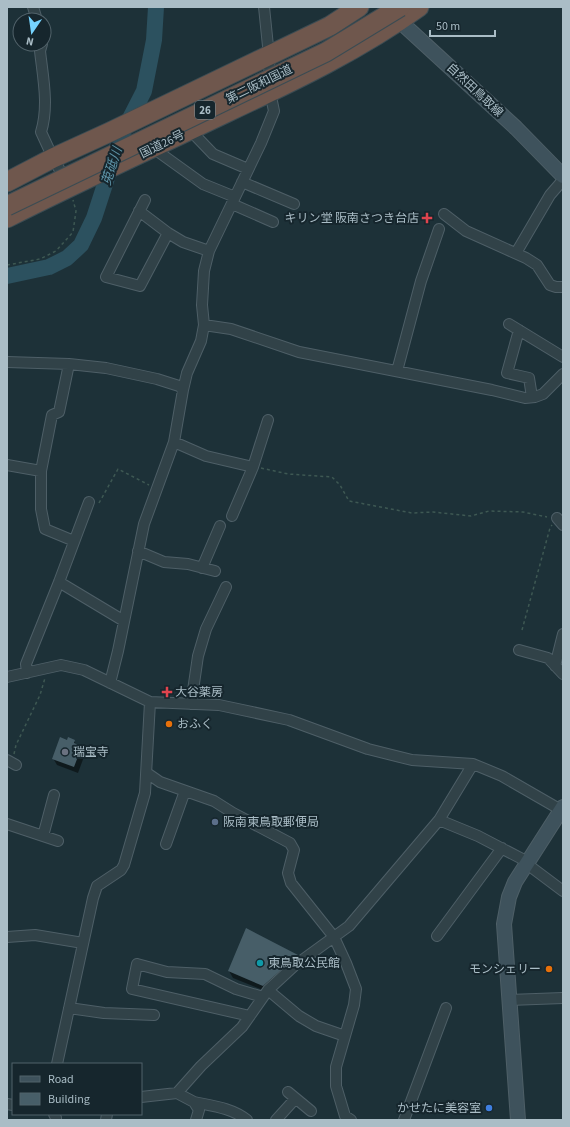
<svg xmlns="http://www.w3.org/2000/svg" width="570" height="1127" font-family="'Source Sans 3','Noto Sans JP',sans-serif">
	<rect width="100%" height="100%" fill="#1d3138"/>
	<path fill="#0007" d="M67,741H74L77,745L81,747L85,754L78,773L57,765L53,758Z
		M297,956L301,962L268,992L233,978L229,971Z"/>
	<g fill="none" stroke-linecap="round" stroke-linejoin="round">
		<path stroke="#2c515f" stroke-width="16" d="M7,276L49,267L67,258L81,245L94,218L120,138L144,91L154,40L156,7"/>
	</g>
	<path fill="#475e68" d="M60,737L67,740L68,737L75,740L74,743L82,746L74,767L52,759Z
		M246,928L298,955L263,986L228,971Z"/>
	<g fill="none" stroke-linecap="round" stroke-linejoin="round">
		<g stroke="#4e5f67" stroke-width="12">
			<path id="street" d="M33,7L37,20
				M42,44L40,51C43,78 49,106 41,132L53,158L66,181
				M190,130L213,154L248,169
				M153,148L203,184L235,197
				M242,182L294,204
				M145,200L106,277L140,286L168,233
				M232,204L273,222
				M139,211L168,233L183,242L209,251
				M444,214L466,231L526,258L537,265L550,285L556,287H563
				M516,253L550,195L563,180
				M509,324L563,357
				M204,325L231,329L299,352L492,390L525,398L535,397L543,394L563,374
				M519,330L507,373L529,378L532,397
				M7,362L69,364L106,368L157,379L179,386L183,390
				M69,364L59,412L52,415L41,471V509L45,529L74,541
				M397,371L421,281L439,229
				M174,442L206,456L253,467
				M7,465L41,471
				M232,516L253,467L268,420
				M557,518L563,525
				M138,551L164,562L188,564L215,571
				M202,568L220,526
				M59,582L124,621
				M519,650L548,658L563,674
				M555,666L563,634
				M27,673L26,664L59,582L89,502
				M7,677L61,665L84,670L150,702L219,705L289,720L368,749L412,760L473,764L502,776L561,810
				M110,683L118,651L144,524L174,442L183,390L187,373L201,341L204,325L202,305L204,271L209,251L261,143L274,111L270,92L269,56L264,7
				M191,704L198,656L206,629L226,587
				M7,760L16,765
				M147,773L160,782L214,801L233,813L290,843L294,850L288,873L291,883L334,937L346,963L356,989L354,1005L336,1067V1086L345,1116L351,1120
				M439,820L478,836L528,862
				M7,824L58,841
				M43,836L54,795
				M166,844L185,791
				M527,864L563,891
				M437,936L502,848
				M7,937L35,935L83,943
				M268,990L299,1016L316,1026L345,1036
				M509,1000L563,998
				M69,1008L104,1013L154,1015
				M250,1016L132,989L137,964L167,972L205,974L236,989L263,997
				M57,1064L93,898L97,886L121,870L124,865L145,793L150,702
				M288,1092L311,1111
				M177,1093L194,1102L199,1110L196,1120
				M141,1097L177,1093L201,1066L242,1027L268,990L294,966L349,926L439,820L473,764
				M194,1102C213,1106 232,1108 247,1120
				M7,1104L13,1105
				M54,1114L56,1118V1120
				M106,1120L107,1114
				M276,1120L295,1099
				M404,1120L446,1008"/>
		</g>
		<g stroke="#4e5f67" stroke-width="16">
			<path id="secondary" d="M393,15L516,128L563,176
				M518,1120L504,924L509,897L515,882L563,807"/>
		</g>
		<g stroke="#3b4c53" stroke-width="21">
			<path id="highway" d="M7,182L53,158L110,132L330,26L359,7
				M7,218C80,181 155,147 228,112C294,81 361,49 419,7"/>
		</g>
		<path stroke="#3e5853" stroke-width="1.5" stroke-dasharray="3 3" stroke-linecap="butt" d="M7,265L40,259L56,251L73,232L76,211L73,200
			M261,468L288,474L332,477L340,485L349,501L412,513L433,512L471,516L489,511L523,512L547,517
			M99,503L118,469L149,485
			M522,630L550,528L552,525
			M14,754L16,745L40,695L45,678"/>
		<use href="#street" stroke="#314248" stroke-width="10"/>
		<use href="#secondary" stroke="#3e525c" stroke-width="14"/>
		<use href="#highway" stroke="#6f574d" stroke-width="19"/>
		<g stroke="#3b4c53" stroke-width="21" stroke-linecap="butt">
			<path id="highway-bridge" d="M7,206L326,52L400,7"/>
		</g>
		<use href="#highway-bridge" stroke="#6f574d" stroke-width="19"/>
	</g>
	<g fill="#e0444e" stroke="#16262d" stroke-width="1.5">
		<path d="M425 212h4v4h4v4h-4v4h-4v-4h-4v-4h4z"/>
		<path d="M165 686h4v4h4v4h-4v4h-4v-4h-4v-4h4z"/>
	</g>
	<g fill="#e8710a" stroke="#16262d" stroke-width="1.5">
		<circle cx="169" cy="724" r="4"/>
		<circle cx="549" cy="969" r="4"/>
	</g>
	<circle fill="#6b7280" stroke="#16262d" stroke-width="1.5" cx="65" cy="752" r="4"/>
	<circle fill="#5c6f8a" stroke="#16262d" stroke-width="1.5" cx="215" cy="822" r="4"/>
	<circle fill="#0f9aa8" stroke="#16262d" stroke-width="1.5" cx="260" cy="963" r="4"/>
	<circle fill="#3f7fe0" stroke="#16262d" stroke-width="1.5" cx="489" cy="1108" r="4"/>
	<g text-anchor="middle" stroke-width="4" stroke-linejoin="round" paint-order="stroke">
		<rect fill="#16262d" stroke="#7e9098" stroke-width="1" x="195" y="101" width="20" height="18" rx="3"/>
		<g font-size="11" font-weight="bold" fill="#aabdc6">
			<text x="205" y="114">26</text>
		</g>
		<g font-size="12" fill="#aabdc6" stroke="#16262d">
			<text transform="translate(259 84) rotate(-26)" y="4">第二阪和国道</text>
			<text transform="translate(475 90) rotate(43)" y="4">自然田鳥取線</text>
			<text transform="translate(162 144) rotate(-26)" y="4">国道26号</text>
		</g>
		<g font-size="12" fill="#aabdc6" stroke="#16262d" text-anchor="start">
			<text x="419" y="222" text-anchor="end">キリン堂 阪南さつき台店</text>
			<text x="175" y="696">大谷薬房</text>
			<text x="177" y="728">おふく</text>
			<text x="73" y="756">瑞宝寺</text>
			<text x="223" y="826">阪南東鳥取郵便局</text>
			<text x="268" y="967">東鳥取公民館</text>
			<text x="541" y="973" text-anchor="end">モンシェリー</text>
			<text x="481" y="1112" text-anchor="end">かせたに美容室</text>
		</g>
		<g font-size="13" font-style="italic" fill="#5f95a9" stroke="#16262d">
			<text transform="translate(111 166) rotate(-72)" y="5">莵砥川</text>
		</g>
	</g>
	<rect width="570" height="1127" fill="none" stroke="#aabdc6" stroke-width="16"/>
	<rect x="12" y="1063" width="130" height="52" fill="#16262d" stroke="#51626a"/>
	<rect x="20" y="1076" width="20" height="6" fill="#3e525c" stroke="#51626a"/>
	<text x="48" y="1083" font-size="12" fill="#aabdc6">Road</text>
	<rect x="20" y="1093" width="20" height="12" fill="#475e68" stroke="#51626a"/>
	<text x="48" y="1103" font-size="12" fill="#aabdc6">Building</text>
	<g transform="translate(32 32) rotate(193)"><circle r="19" fill="#16262d" stroke="#51626a"/>
	<path d="M0-3L7 15L0 10L-7 15Z" fill="#76d4ff"/>
	<text y="-6" font-size="11" font-weight="bold" text-anchor="middle" fill="#aabdc6">N</text>
	</g>
	<path d="M430 30v6h65v-6" fill="none" stroke="#aabdc6" stroke-width="2"/>
	<text x="436" y="30" font-size="12" fill="#aabdc6" stroke="#16262d" stroke-width="3" paint-order="stroke">50 m</text>
</svg>
